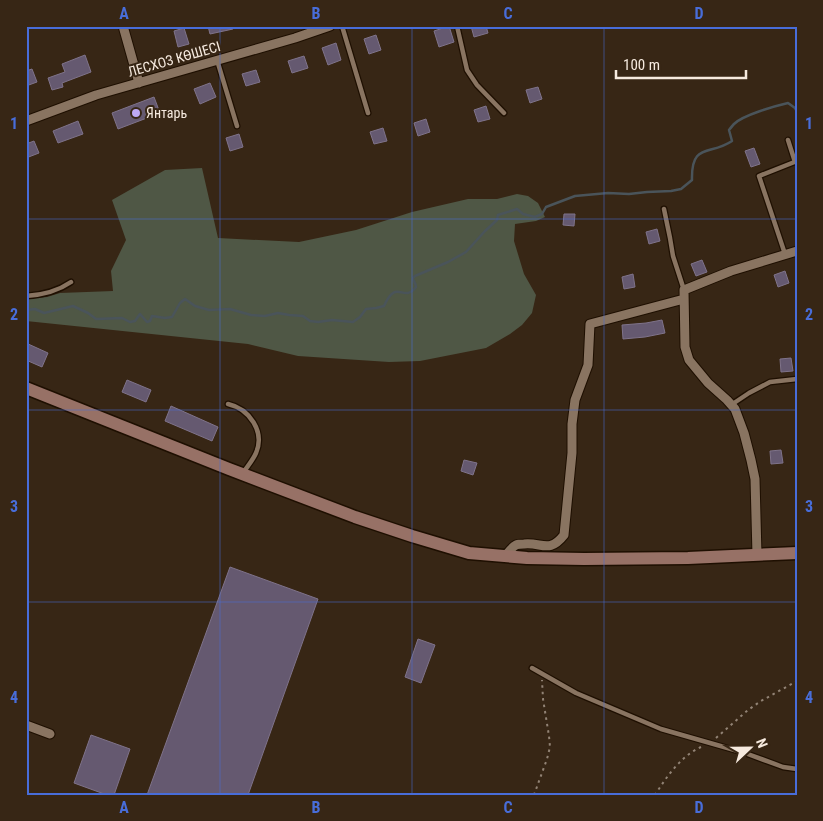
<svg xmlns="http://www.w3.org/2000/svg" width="823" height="821" font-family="'Roboto Condensed',sans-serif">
	<rect width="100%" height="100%" fill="#372615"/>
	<path fill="#4f5745" d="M202,168L218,238L299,242L356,230L412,212L468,199H497L517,194L528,196L538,203L545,217L536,221L515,224L514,241L524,274L536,295L532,313L522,325L510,334L486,348L420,361L389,362L298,356L248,344L26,321V299L47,297L60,293L113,291L111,271L126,240L112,200L165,170Z"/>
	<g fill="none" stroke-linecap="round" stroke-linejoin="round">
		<path stroke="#4a545a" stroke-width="2.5" d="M26,310L35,309L44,313L73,306L88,313L96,319L122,318L130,322L135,321L140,314L147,322L150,321L152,316L165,318L172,317L180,303L185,299L195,306L209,310L230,309L251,315L265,316L278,313L289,315L303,316L310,321L318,322L332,320L353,322L360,317L366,309L376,308L384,306C397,277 403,304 416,287C416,283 413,281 413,278L415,276L448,262L466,252L485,231L497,220L498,215L517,209L523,214L535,217L542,214L546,207L575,196L608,193L629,194L647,192L671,191L681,189L692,180C691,142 710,156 732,141L729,130C729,130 733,125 734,124C743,115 775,106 788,103L795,108L797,112"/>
	</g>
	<path fill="#655970" stroke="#7f738a" d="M208,26H232L233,29L210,34Z
		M449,26L454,42L439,47L434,31Z
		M471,26H486L488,33L474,37Z
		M184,28L189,44L178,47L174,31Z
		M376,35L381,50L369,54L364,39Z
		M336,43L341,60L328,65L322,48Z
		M85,55L91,72L62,83L63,87L52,90L48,78L65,72L62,64Z
		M304,56L308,68L292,73L288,61Z
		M32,69L37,82L26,86V71Z
		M256,70L260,82L246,86L242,74Z
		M210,83L216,97L200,104L194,89Z
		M538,87L542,99L530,103L526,90Z
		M154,97L160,113L118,129L112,113Z
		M486,106L490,119L478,122L474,110Z
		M426,119L430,132L418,136L414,123Z
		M78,121L83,134L58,143L53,131Z
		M383,128L387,141L374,144L370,132Z
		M239,134L243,147L230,151L226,138Z
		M34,141L39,153L26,158V144Z
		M754,148L760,164L751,167L745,151Z
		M564,214H575L574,226L563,225Z
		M657,229L660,241L649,244L646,232Z
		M702,260L707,272L696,276L691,264Z
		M785,271L789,283L778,287L774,275Z
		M633,274L635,287L624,289L622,277Z
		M662,320L665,333L645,337L623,339L622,325L646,323Z
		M26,343L48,353L42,367L26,360Z
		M791,358L793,371L781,372L780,359Z
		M127,380L151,390L146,402L122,392Z
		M171,406L218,427L212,441L165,421Z
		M781,450L783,463L771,464L770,451Z
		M464,460L477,463L473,475L461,471Z
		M230,567L318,599L248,795H147Z
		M418,639L435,645L421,683L405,677Z
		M91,735L130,749L114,795H107L74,783Z"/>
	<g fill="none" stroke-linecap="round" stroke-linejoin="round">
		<g stroke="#1e0f01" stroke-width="7">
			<path id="lane" d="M342,26L368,113
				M457,26L467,70L477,85L504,113
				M217,60L237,126
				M788,140L795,162
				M664,209L670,238L673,256L684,290
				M785,254L759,176L797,161
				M26,296C42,295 58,291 71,282
				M228,404C250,409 265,432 256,453C253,460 247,467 243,473
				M731,405L749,393L770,382L797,379
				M532,668L576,693L661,729L745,753L783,767L797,769"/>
		</g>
		<g stroke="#1e0f01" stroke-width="11">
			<path id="street" d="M123,26L139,83
				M26,121L96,95L295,38L330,26
				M757,555L755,479L751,460L744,433L735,409L727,400L708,383L689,360L685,347L684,290L731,271L797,251
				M505,556C508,553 512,547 516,545C518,544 523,544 524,544C542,542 549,554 564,535L572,453V424L575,400L588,365L590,324L684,299
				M26,725L50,734"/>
		</g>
		<g stroke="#1e0f01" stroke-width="15">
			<path id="secondary" d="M26,388L229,469L355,517L412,536L469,553L527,558L584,559L688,558L797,553"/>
		</g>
		<path stroke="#928375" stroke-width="2" stroke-dasharray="2.5 4" stroke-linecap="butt" d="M716,738L748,710L761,701L797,681
			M534,795L547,759L550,747L549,736L543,699L542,680
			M655,795C667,776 681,756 701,747"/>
		<use href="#lane" stroke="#897461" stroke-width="4.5"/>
		<use href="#street" stroke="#897461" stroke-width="9"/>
		<use href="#secondary" stroke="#977166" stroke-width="12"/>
	</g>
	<path fill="none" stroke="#486dd9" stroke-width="1" stroke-opacity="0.55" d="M220,26V795M412,26V795M604,26V795M26,219H797M26,410H797M26,602H797"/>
	<circle fill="#bea9f5" stroke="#372615" stroke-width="2" cx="136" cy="113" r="5"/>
	<g text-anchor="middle" stroke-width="4" stroke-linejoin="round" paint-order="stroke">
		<g font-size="14" fill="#f6eadf" stroke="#372615">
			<text transform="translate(174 59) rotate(-16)" y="5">ЛЕСХОЗ КӨШЕСІ</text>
		</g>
		<g font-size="14" fill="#f6eadf" stroke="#372615" text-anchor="start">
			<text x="146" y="118">Янтарь</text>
		</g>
	</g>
	<rect width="823" height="821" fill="none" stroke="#372615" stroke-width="55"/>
	<g transform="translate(750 748) rotate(68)" stroke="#372615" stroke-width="4" paint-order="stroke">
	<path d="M0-4L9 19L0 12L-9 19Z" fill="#f6eadf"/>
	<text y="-8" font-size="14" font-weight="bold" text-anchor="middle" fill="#f6eadf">N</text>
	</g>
	<path d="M616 70v8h130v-8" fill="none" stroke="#f6eadf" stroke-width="2.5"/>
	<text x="623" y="70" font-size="15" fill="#f6eadf" stroke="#372615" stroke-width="4" paint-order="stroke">100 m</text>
	<rect x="28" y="28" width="768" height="766" fill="none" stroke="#486dd9" stroke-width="2"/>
	<g font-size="16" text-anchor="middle" font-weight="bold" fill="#486dd9">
		<text x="124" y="19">A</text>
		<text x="316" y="19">B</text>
		<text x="508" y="19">C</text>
		<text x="699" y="19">D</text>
		<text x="14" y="129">1</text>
		<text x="809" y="129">1</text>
		<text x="14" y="320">2</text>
		<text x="809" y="320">2</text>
		<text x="14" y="512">3</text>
		<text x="809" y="512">3</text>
		<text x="14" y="703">4</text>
		<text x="809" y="703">4</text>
		<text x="124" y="813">A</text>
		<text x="316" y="813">B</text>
		<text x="508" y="813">C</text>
		<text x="699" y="813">D</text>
	</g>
</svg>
